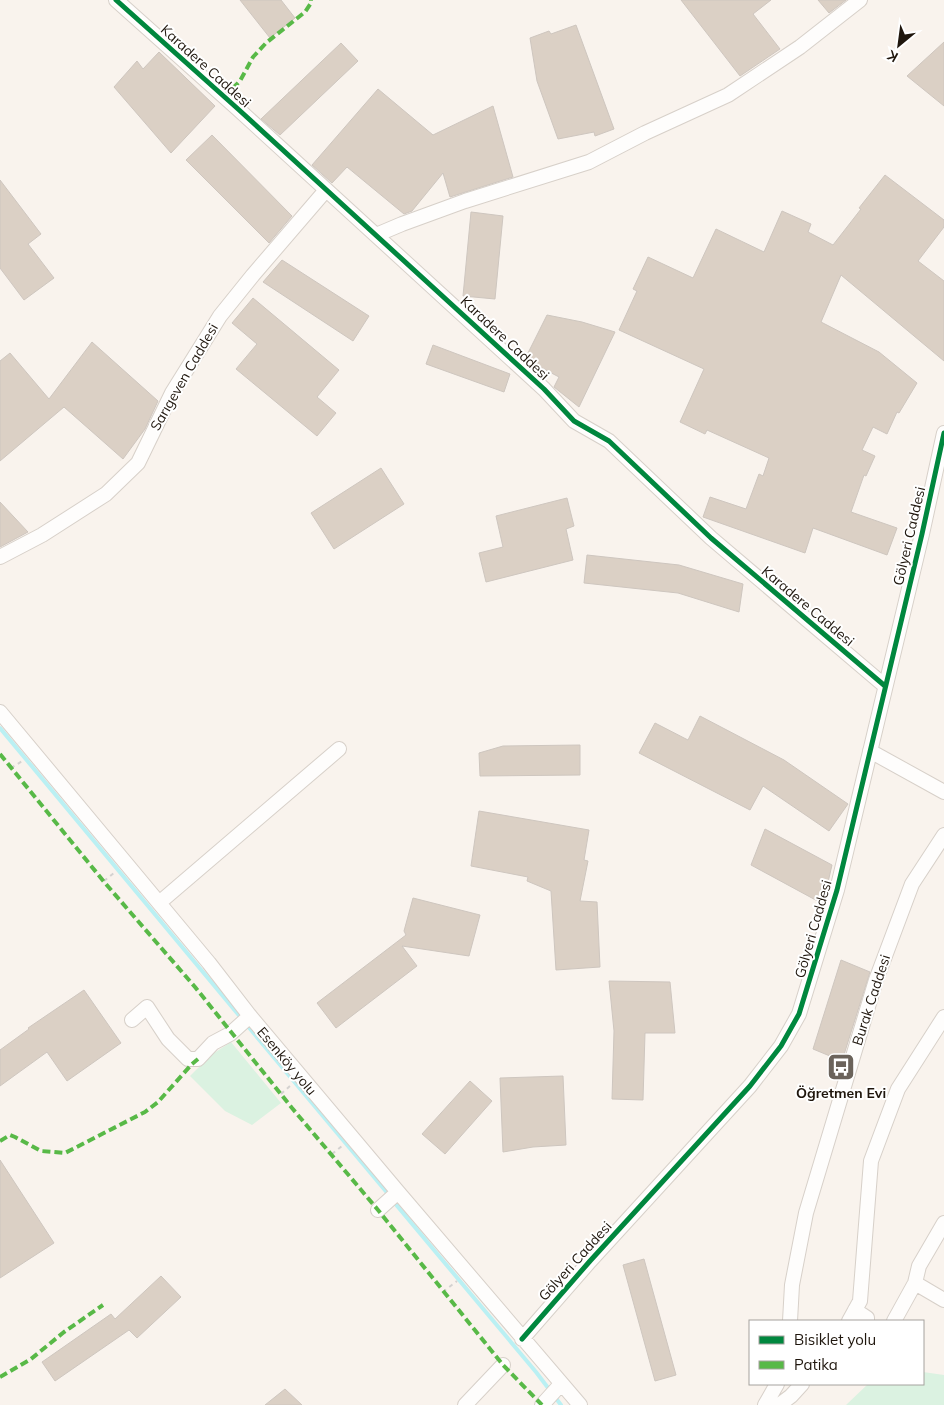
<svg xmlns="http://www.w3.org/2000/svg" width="944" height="1405" font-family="Mulish,sans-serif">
	<rect width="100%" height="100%" fill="#f9f3ed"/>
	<path fill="#dbf2e1" d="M231,1042L281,1103L252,1125L225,1111L190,1076L211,1055Z
		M923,1372L944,1375V1405H846L868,1384H923Z"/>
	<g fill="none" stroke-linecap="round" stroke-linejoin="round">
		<path stroke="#baf0f3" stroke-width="4" d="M0,728L242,1019
			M246,1024L389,1195
			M393,1201L536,1372L561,1405"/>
	</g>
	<path fill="#dbd0c5" stroke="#cec6bf" d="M240,0H281L295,18L270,38Z
		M681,0H771L753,14L780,49L740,76Z
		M818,0H846L829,13Z
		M576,25L614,129L595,136L594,132L558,139L537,81L530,38L549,31L551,34Z
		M944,42V106L907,76Z
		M341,43L358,61L280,135L261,119Z
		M159,52L215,106L171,153L114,87L137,61L143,69Z
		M378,89L433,135L493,106L513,177L450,197L443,173L412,211L404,214L347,167L332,183L312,165Z
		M212,135L292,216L269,243L186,160Z
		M885,175L944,220V227L918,261L944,281V361L841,275L821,322L879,352L917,383L899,413L897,412L887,434L873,427L862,450L875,456L866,476L864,475L851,512L897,528L887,555L813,528L805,553L703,517L710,497L746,509L759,474L763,476L769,458L707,430L705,434L680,422L704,369L619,330L637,291L633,289L648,257L693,278L716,229L764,252L782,211L811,224L808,232L833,245L861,209L859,208Z
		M0,180L41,234L28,244L54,278L24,300L0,268Z
		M471,212L503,216L495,299L463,296Z
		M282,260L369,316L353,341L263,282Z
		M253,298L339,370L317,397L336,413L317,436L236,369L257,344L232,323Z
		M547,315L582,322L615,332L579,407L554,387L559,377L525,359Z
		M92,342L158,401L145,429L123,459L64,407L0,461V361L10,353L49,399Z
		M433,345L510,374L504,392L426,364Z
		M381,468L404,504L334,549L311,513Z
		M567,498L574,526L566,529L573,560L486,582L479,553L503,547L496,516Z
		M0,502L28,532L0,547Z
		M587,555L679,565L743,584L739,612L678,593L584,583Z
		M700,716L784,760L848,804L829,831L763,786L750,810L639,753L655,723L688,740Z
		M580,745V775L480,776L479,753L503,746Z
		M479,811L589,830L584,860L588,861L580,901L597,902L600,967L556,970L551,891L527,881L528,877L471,866Z
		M765,829L832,865L823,904L751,865Z
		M413,898L480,915L469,956L402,946L417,966L336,1028L317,1003L406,935L404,931Z
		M841,960L870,972L842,1061L813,1049Z
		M609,981L670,982L675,1033H645L643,1100L612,1099L614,1031Z
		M84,990L121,1043L67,1081L47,1052L0,1086V1050L29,1029L28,1028Z
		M563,1076L566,1145L533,1147L503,1152L500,1078Z
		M470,1081L492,1101L445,1154L422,1134Z
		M0,1160L54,1243L0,1278Z
		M644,1259L676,1375L655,1381L623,1265Z
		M161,1276L181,1297L137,1338L129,1330L55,1381L42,1362L111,1314L115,1319Z
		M285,1389L302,1405H265Z"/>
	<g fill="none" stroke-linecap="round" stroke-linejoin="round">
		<g stroke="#d7d0c9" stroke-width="16">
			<path id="minor" d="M116,0L238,109L544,389L574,421L609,441L711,538L885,686
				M376,235L402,224L465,201L589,162L645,133L728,95L800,47L860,0
				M0,557L42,535L106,494L138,463L172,393L220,316L253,275L326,190
				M0,712L209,963L250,1016L398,1192L580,1405
				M870,751L944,792
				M159,903L339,749
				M132,1020L147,1007L168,1039L188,1059H198L213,1043L230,1034L250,1016
				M378,1210L398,1192
				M915,1283L944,1300
				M855,1310L867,1318V1321
				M790,1321L792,1285L806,1213L876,980L912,884L944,835
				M849,1321L860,1301L871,1161L898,1089L944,1017
				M894,1321L915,1283L919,1266L944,1223
				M522,1339L590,1261L750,1086L781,1046L799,1014L837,890L922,534L944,433
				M465,1405L503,1365
				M542,1405L561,1384
				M765,1405L777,1384
				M779,1405L791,1396L802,1384"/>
		</g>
		<path stroke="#d4d2d0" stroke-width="2" stroke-dasharray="4 4" stroke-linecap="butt" d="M11,768L24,760
			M104,881L115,872
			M281,1094L291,1085
			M332,1154L342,1146
			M443,1292L457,1281"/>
		<use href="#minor" stroke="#fefdfc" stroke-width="14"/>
		<path stroke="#58b947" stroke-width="4" stroke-dasharray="8 4" stroke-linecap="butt" d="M224,97L240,81L253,57L266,43L305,12L311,3V0
			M0,754L105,883L195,987L292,1108L378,1210L503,1365L542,1405
			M0,1141L10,1135L15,1137L41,1151L65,1153L145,1112L158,1102L192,1064L198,1059
			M0,1377L31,1359L64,1332L103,1305"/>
		<g stroke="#fff" stroke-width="8">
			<path id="cycleway" d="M116,0L238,109L544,389L574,421L609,441L711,538L885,686
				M522,1339L590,1261L750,1086L781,1046L799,1014L837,890L922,534L944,433"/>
		</g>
		<use href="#cycleway" stroke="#00873e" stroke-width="5"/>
	</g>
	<defs>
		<g id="bus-square" transform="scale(1.4375)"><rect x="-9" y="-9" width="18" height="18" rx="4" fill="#6b635b" stroke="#fff"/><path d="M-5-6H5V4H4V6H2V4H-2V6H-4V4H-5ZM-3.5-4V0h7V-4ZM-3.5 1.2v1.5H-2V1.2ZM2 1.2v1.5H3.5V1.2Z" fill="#fff"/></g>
	</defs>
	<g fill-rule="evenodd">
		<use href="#bus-square" x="841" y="1067"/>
	</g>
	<g text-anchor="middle" stroke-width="4" stroke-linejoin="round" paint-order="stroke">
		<g font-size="14" fill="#1f160d" stroke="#fff">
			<text transform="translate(206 66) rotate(42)" y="5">Karadere Caddesi</text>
			<text transform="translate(505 338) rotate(43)" y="5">Karadere Caddesi</text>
			<text transform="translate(184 377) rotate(-60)" y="5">Sarıgeven Caddesi</text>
			<text transform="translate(909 536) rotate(-77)" y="5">Gölyeri Caddesi</text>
			<text transform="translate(808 606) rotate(40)" y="5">Karadere Caddesi</text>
			<text transform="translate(813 929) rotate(-74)" y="5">Gölyeri Caddesi</text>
			<text transform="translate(871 1000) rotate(-72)" y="5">Burak Caddesi</text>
			<text transform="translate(287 1061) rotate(50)" y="5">Esenköy yolu</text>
			<text transform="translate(575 1261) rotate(-48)" y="5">Gölyeri Caddesi</text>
		</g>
		<g font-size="14" font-weight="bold" fill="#1f160d" stroke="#fff">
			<text x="841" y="1098">Öğretmen Evi</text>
		</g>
	</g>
	<rect x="749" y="1320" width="175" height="65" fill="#ffffff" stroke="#a5a29e"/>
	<rect x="759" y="1336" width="25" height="8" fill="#00873e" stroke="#a5a29e"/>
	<text x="794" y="1345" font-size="15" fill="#1f160d">Bisiklet yolu</text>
	<rect x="759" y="1361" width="25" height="8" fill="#58b947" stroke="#a5a29e"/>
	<text x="794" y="1370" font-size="15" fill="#1f160d">Patika</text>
	<g transform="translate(899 45) rotate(209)" stroke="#ffffff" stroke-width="4" paint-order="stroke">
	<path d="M0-4L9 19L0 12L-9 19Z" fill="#1f160d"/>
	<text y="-8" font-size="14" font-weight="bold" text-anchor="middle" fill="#1f160d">K</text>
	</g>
</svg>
